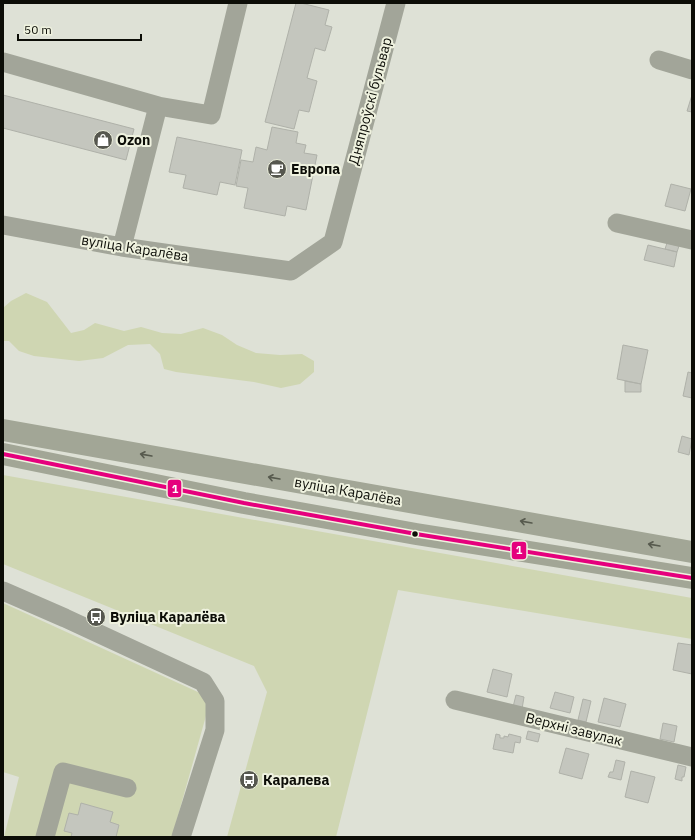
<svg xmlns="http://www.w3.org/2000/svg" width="695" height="840" font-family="'IBM Plex Sans',sans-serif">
	<rect width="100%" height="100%" fill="#dee1d6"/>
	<path fill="#cfd6b2" d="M26,293L47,302L71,333L84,330L95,323L124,331L141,327L162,333L181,334L203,328L222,335L237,345L256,353L280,355L302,354L314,361V372L300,384L281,388L254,382L176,372L164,369L160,354L150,344L128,345L103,358L79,361L34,356L19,351L9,341H3V308L11,301Z
		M3,475L692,598V639L398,590L336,837H227L267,692L254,666L3,564Z
		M3,603L211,698L172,837H4L19,777L3,772Z"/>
	<path fill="#c4c6be" stroke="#afb1a9" d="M296,3H301L329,10L325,25L332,27L325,51L315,48L307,78L317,81L309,112L299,110L294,129L265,122Z
		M3,95L134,129L126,160L3,128Z
		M692,95V112L687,111Z
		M272,127L298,132L296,143L306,145L304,153L317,155L306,210L287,206L285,216L244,208L248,188L236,186L241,160L253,162L256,147L267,150Z
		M177,137L242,150L235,185L220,182L217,195L183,188L186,175L169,172Z
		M671,184L691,189L685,211L665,206Z
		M667,243L679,246L677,252L665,249Z
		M648,245L677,252L674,267L644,260Z
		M623,345L648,350L641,384L617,379Z
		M688,372L692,373V398L683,396Z
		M625,381L641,384V392H625Z
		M682,436L692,439L689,455L678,452Z
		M678,643L692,645V674L673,670Z
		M493,669L512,674L507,697L487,692Z
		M555,692L574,697L570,713L550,708Z
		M516,695L524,697L522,709L513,707Z
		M604,698L626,704L620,727L598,722Z
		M583,699L591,701L586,722L578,720Z
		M663,723L677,726L674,742L660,739Z
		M528,731L540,734L538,742L526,739Z
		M496,734L500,735V738H504V736L508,737L509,734L521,737L520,743L515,742L513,753L493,749Z
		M566,748L589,754L582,779L559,773Z
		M616,760L625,762L621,780L608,777L610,772H613Z
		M678,765L686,767L684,777H682V781L675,779Z
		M631,771L655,777L648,803L625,797Z
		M81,803L113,812L110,822L119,825L116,837H71L72,833L64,831L69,813L78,815Z"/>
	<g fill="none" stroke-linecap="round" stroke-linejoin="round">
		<path stroke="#a2a599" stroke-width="19" d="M659,60L692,70
			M3,62L158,106L122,247
			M158,106L211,115L238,3
			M617,223L692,240
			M3,225L122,247L291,271L333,242L396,3
			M3,591L65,618L203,682L215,701V730L181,837
			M455,700L692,757
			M45,837L63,772L127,788"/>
		<path stroke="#a2a696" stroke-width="22" d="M3,430L692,552
			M3,454L244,503L416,534L692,578"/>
		<g stroke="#eff2df" stroke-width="7">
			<path id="bus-1" d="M3,454L244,503L416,534L692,578"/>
		</g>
		<use href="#bus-1" stroke="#e5007d" stroke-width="4"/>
	</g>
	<defs><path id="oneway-shaft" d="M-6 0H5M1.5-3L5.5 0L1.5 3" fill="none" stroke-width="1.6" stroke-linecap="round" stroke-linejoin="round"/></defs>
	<g stroke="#575a4e">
		<use href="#oneway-shaft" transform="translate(146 455) rotate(-170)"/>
		<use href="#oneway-shaft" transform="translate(274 478) rotate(-170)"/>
		<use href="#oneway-shaft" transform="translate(526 522) rotate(-170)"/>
		<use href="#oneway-shaft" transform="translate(654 545) rotate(-170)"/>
	</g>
	<defs>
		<g id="shop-disc" transform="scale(1)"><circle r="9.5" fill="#56574f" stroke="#eff2df"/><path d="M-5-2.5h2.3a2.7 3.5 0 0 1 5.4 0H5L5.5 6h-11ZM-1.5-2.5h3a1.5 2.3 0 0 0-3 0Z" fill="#fff"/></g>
		<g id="cafe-disc" transform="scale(1)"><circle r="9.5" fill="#56574f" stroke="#eff2df"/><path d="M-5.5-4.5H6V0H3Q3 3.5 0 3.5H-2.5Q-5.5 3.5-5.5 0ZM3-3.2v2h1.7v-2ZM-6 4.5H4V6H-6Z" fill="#fff"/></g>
		<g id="bus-disc" transform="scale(1)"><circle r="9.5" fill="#56574f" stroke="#eff2df"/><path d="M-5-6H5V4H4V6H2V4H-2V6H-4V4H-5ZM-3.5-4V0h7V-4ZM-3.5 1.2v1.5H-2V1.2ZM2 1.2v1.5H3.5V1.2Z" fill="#fff"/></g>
	</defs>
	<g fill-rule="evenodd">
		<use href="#shop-disc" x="103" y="140"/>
		<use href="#cafe-disc" x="277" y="169"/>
		<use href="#bus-disc" x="96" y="617"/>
		<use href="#bus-disc" x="249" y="780"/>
	</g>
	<circle fill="#0c0d07" stroke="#eff2df" stroke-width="1.5" cx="415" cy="534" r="3.5"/>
	<g text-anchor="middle" stroke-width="4" stroke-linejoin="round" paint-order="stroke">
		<g font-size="14" fill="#0c0d07" stroke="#eff2df">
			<text transform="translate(370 101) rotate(-75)" y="5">Дняпроўскі бульвар</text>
			<text transform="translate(135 248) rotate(9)" y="5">вуліца Каралёва</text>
			<text transform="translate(348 491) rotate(10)" y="5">вуліца Каралёва</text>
			<text transform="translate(574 729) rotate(14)" y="5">Верхні завулак</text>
		</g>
		<g font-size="14" font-weight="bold" fill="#0c0d07" stroke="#eff2df" text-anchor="start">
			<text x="117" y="145">Ozon</text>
			<text x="291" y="174">Европа</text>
			<text x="110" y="622">Вуліца Каралёва</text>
			<text x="263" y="785">Каралева</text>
		</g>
	</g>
	<g stroke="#eff2df" stroke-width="1.5">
		<rect x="167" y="479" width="15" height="19" rx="4" fill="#e5007d"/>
		<rect x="511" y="541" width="16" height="19" rx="4" fill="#e5007d"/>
	</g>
	<g font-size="11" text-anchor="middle" font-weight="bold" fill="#fff">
		<text x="175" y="493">1</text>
		<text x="519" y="554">1</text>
	</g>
	<rect width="695" height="840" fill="none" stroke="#0c0d07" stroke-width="8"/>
	<path d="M18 34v6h123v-6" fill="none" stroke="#0c0d07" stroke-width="2"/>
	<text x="24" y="34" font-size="12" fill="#0c0d07" stroke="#eff2df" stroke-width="3" paint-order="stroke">50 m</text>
</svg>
